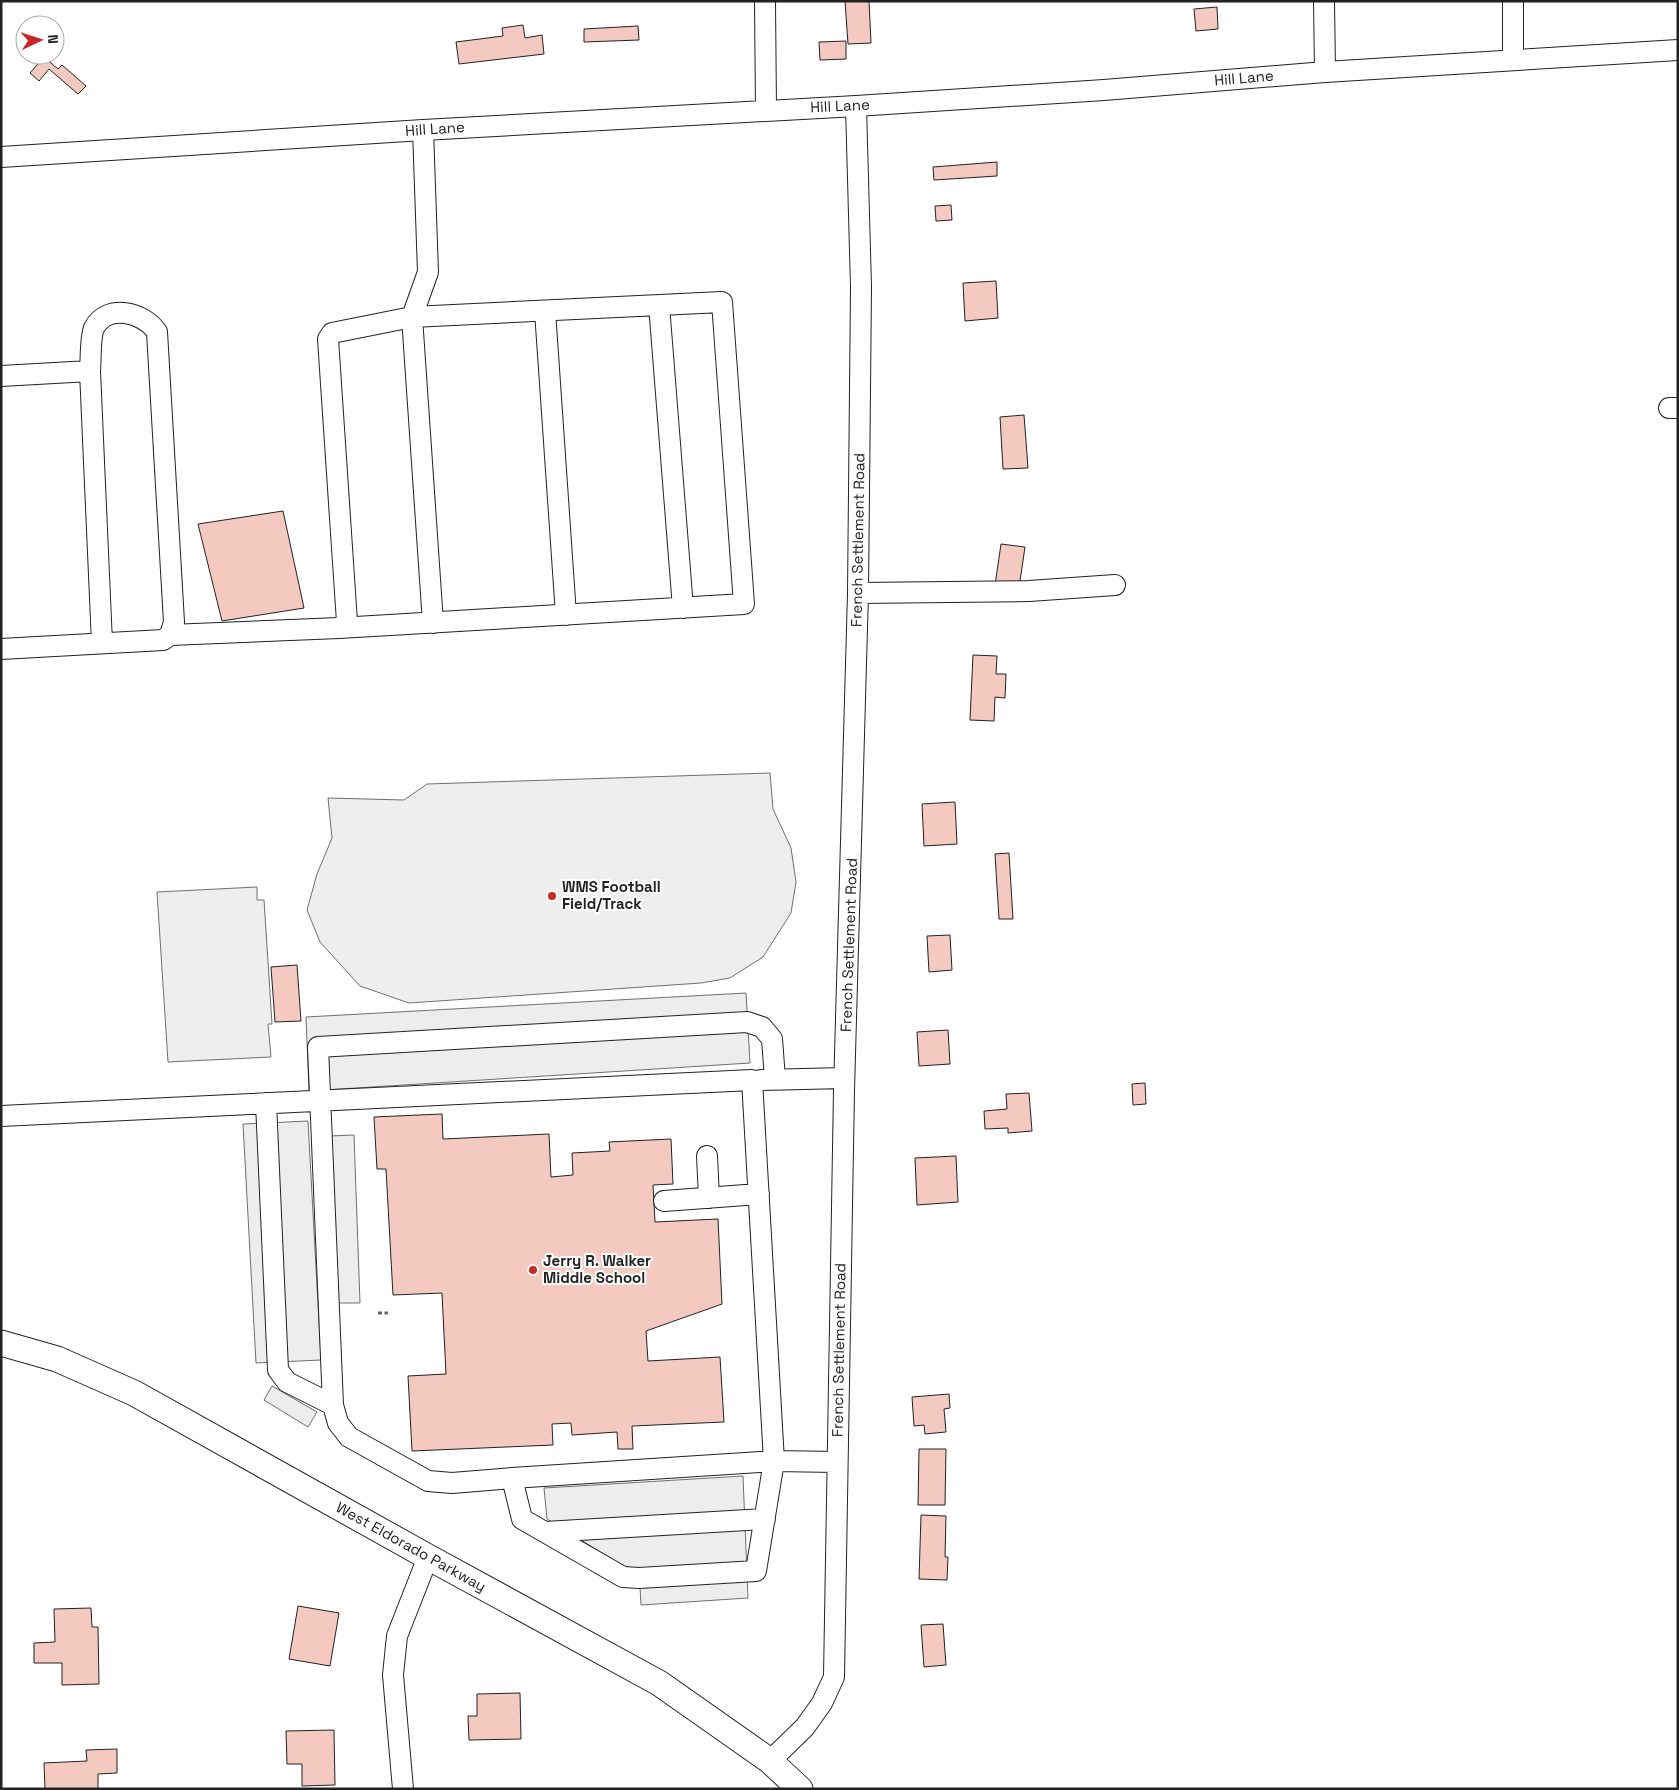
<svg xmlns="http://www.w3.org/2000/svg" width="1679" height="1790" font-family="'Space Grotesk',sans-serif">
	<rect width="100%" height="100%" fill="#fff"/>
	<path fill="#eee" stroke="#6f6f6f" d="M770,773L773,809L791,848L796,882L791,913L763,957L730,978L701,983L409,1003L360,986L320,942L307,910L317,874L332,838L328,798L404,800L427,784Z
		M257,887V900H264L272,1024H268L271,1057L168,1062L157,892Z"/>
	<path fill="#ededed" stroke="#6f6f6f" d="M746,993L750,1063L309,1091L306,1017Z
		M308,1121L321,1360L256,1363L243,1124Z
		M354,1135L360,1303H336L329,1136Z
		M272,1386L317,1412L308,1427L264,1400Z
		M743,1476L748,1598L641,1605L639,1569H628L547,1519L544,1488Z"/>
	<path fill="#f3c9c0" stroke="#222" d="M845,1H869L871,43L848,44Z
		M1217,7L1218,29L1196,31L1194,9Z
		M523,25L525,38L542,35L544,54L459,64L456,42L503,36L502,28Z
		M638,26L639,40L584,42V29Z
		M846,41V59L820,60L819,42Z
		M44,57L58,69L62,65L86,86L78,94L49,69L39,81L30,73Z
		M997,162V176L934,180L933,167Z
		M951,205L952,220L936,221L935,206Z
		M996,281L998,318L965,321L963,283Z
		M1024,415L1028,468L1003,469L1000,417Z
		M283,511L304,608L222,621L198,524Z
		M1001,544L1025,547L1019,588L995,585Z
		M973,655L997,656L996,674H1006L1005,698L995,697L994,721L970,720Z
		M955,802L957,844L924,846L922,804Z
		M1009,853L1013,919H999L995,854Z
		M950,935L952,970L929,972L927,936Z
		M297,965L301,1021L275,1022L271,967Z
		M948,1030L950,1064L919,1066L917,1032Z
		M1145,1083L1146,1104L1133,1105L1132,1084Z
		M1029,1093L1032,1131L1008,1133V1128L985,1129L984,1111L1007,1109L1006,1094Z
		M442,1114L443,1139L549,1134L551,1177L573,1175L572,1153L610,1151L609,1142L671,1139L673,1184L653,1185L655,1222L718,1219L722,1304L646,1331L648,1361L720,1357L724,1422L632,1426L633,1449H618L617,1432L572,1435L571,1423L552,1424L553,1445L412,1451L408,1376L446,1374L442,1293L393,1295L386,1169H377L374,1117Z
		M956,1156L958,1202L917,1205L915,1158Z
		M949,1394L950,1408L944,1409L946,1432L925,1434L924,1425L914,1426L912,1397Z
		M919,1449H946L945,1505H918Z
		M921,1515L946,1516L945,1557H948L947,1580L919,1579Z
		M298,1606L339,1613L330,1666L289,1659Z
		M91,1608L92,1627H98L99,1684L62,1685V1663H34V1643L55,1642L54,1609Z
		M943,1624L946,1665L924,1667L921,1625Z
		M520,1693L521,1739L469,1740L468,1716H477V1694Z
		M334,1730L335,1785L302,1786V1764H287L286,1731Z
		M117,1749V1773L98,1774V1789H45L44,1763L87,1761L86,1750Z"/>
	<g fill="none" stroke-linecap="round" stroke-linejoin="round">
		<g stroke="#222" stroke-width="22">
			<path id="minor" d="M765,1L766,110
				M1324,1L1325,72
				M1513,1V60
				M1,157L423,130L856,106L1104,90L1325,72L1678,50
				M659,305L683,608
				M545,311L566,615
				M90,371L102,643
				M1,376L90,371C91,360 90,337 94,328C107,303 144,312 157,332L174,622L170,635L163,640L1,649
				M1669,408H1678
				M858,593L1029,591L1115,585
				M339,628C474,620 609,612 744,604L722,302L412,317L433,623
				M170,635L339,628L347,622L328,339L332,333L412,317L428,272L423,130
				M761,1080L844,1078
				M266,1103L278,1370L287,1382L333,1405
				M1,1116L752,1080L774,1461L756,1571L639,1578L623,1577L522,1519L512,1478L452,1483L428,1481L349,1437L338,1423L333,1405L318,1047L747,1022L762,1027L772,1039L775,1079
				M707,1156L709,1198
				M664,1201L759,1194
				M512,1478L774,1461L837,1462
				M545,1532L765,1519
				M770,1761L805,1727L822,1703L834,1677L844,1090L858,593L861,287L856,106
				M403,1789L393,1675L397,1636L428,1557"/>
		</g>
		<g stroke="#222" stroke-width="27">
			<path id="major" d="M1,1343L57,1359L134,1393L428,1557L659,1683L770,1761L800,1789"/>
		</g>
		<path stroke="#646464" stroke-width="3" stroke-dasharray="4 2.5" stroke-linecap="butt" d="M378,1313H388"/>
		<use href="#minor" stroke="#fff" stroke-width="20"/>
		<use href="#major" stroke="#fff" stroke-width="25"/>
	</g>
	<g fill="#c62828" stroke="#fff" stroke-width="2">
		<circle cx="552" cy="896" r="5"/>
		<circle cx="533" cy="1270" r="5"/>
	</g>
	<g text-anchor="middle" stroke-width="4" stroke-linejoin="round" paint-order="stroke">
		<g font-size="15" fill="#222" stroke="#fff">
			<text transform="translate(1244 78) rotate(-5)" y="5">Hill Lane</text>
			<text transform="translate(840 106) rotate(-3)" y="5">Hill Lane</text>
			<text transform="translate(435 129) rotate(-4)" y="5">Hill Lane</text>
			<text transform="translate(858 540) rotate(-89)" y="5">French Settlement Road</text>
			<text transform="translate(849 945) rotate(-88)" y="5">French Settlement Road</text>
			<text transform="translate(839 1350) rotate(-89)" y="5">French Settlement Road</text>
			<text transform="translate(411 1547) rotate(29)" y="5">West Eldorado Parkway</text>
		</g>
		<g font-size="15" font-weight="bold" fill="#222" stroke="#fff" text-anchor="start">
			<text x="562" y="892">WMS Football<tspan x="562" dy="17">Field/Track</tspan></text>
			<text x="543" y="1266">Jerry R. Walker<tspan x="543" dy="17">Middle School</tspan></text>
		</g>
	</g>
	<rect width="1679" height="1790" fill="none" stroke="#222222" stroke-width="5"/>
	<g transform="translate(40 40) rotate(86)"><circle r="24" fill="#ffffff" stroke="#a7a7a7"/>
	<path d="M0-4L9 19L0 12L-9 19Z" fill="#c62828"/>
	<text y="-8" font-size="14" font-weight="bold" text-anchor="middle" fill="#222222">N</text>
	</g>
</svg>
